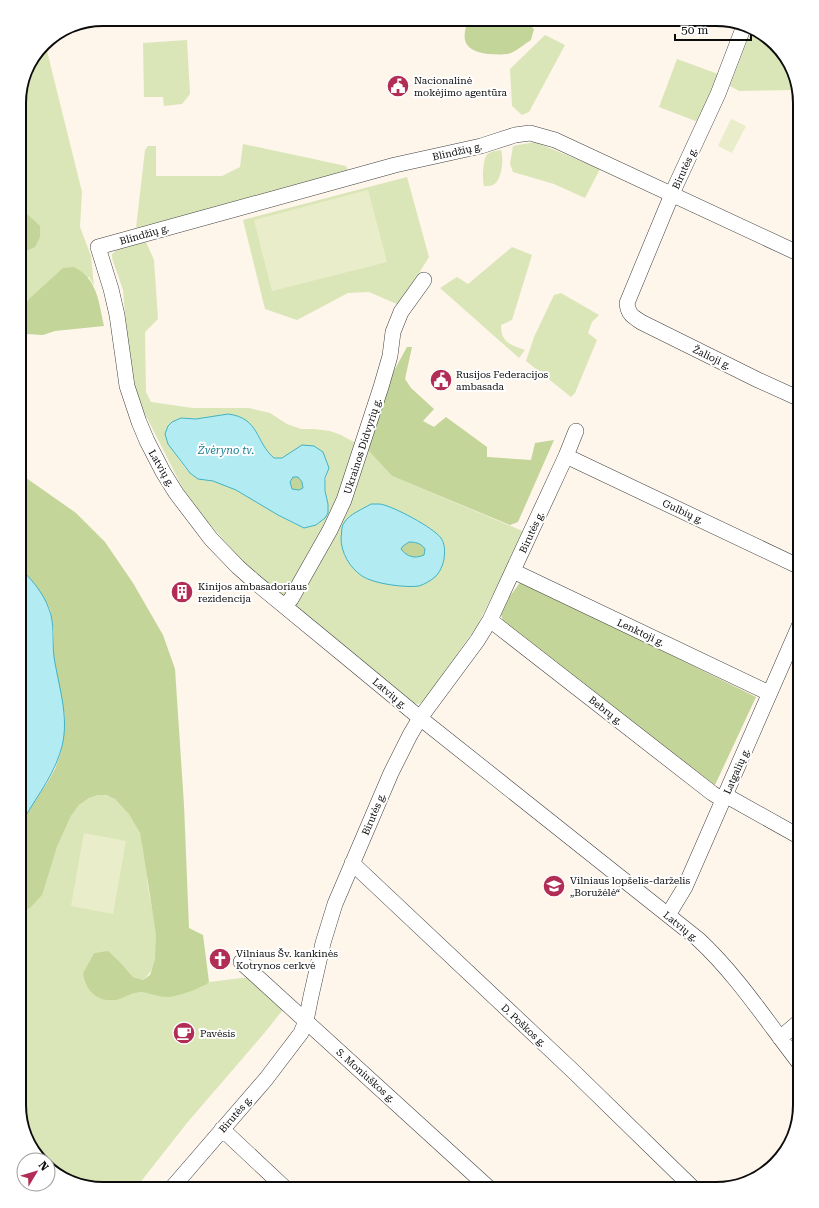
<svg xmlns="http://www.w3.org/2000/svg" width="819" height="1208" font-family="'Roboto Serif',serif">
	<rect width="100%" height="100%" fill="#fef5eb"/>
	<path fill="#dbe6b8" fill-rule="evenodd" d="M752,28L758,30L789,61L797,90L739,91L730,86Z
		M545,35L565,45L529,112L522,115L512,106L510,69Z
		M187,40L190,94L182,104L164,106L163,97H144L143,43Z
		M45,43L82,192L80,227L91,256L94,286L89,277L19,314V97L25,70Z
		M677,59L718,74L698,122L659,107Z
		M535,142L600,169L585,198L554,184L513,172L510,164L513,146Z
		M243,144L346,166L348,170L343,174L136,228L145,150L148,146H156V176H222L240,167Z
		M501,150C504,158 502,181 493,185C491,186 486,186 484,186C482,179 483,162 486,156C489,151 496,151 501,150Z
		M407,177L429,257L399,305L369,292L348,293L297,320L265,309L243,220Z
		M146,242L154,260L158,319L145,332L146,392L151,402L193,408H249L270,413L287,424L301,429H314L330,431L341,435L367,449L392,476L525,532L477,626L423,702L418,704L412,703L266,583L237,555L207,521L183,489L139,402L129,361L123,290L112,258V254L117,250ZM212,417L258,434L266,452L274,458H282L302,445L329,468C324,481 325,491 328,504L304,528C275,516 250,495 220,483C210,480 199,480 191,474C182,466 175,453 168,444L181,418L196,419ZM398,511L432,530L363,577L352,567L344,555L343,524L355,514Z
		M512,247L532,255L512,320L501,325C501,343 511,345 525,350L519,358L440,288L457,277L468,284Z
		M561,293L599,315L592,322L588,333L597,340L575,393L571,397L526,361L534,337L554,295Z
		M98,795C118,793 131,815 139,831C145,844 146,871 148,886C151,909 160,935 155,959C153,968 150,974 143,980L133,977L121,963L108,952L94,953L83,973L121,998L135,992L149,993L169,997L202,987L209,982L250,977L282,1007V1011L266,1031L187,1123L135,1189H97L56,1175L48,1166V1160H42L30,1147L19,1105V1041L22,1025L19,1014V914L30,908L50,868L57,847L71,816L79,805L89,798Z"/>
	<path fill="#c3d598" d="M469,19H522L534,29L531,40C524,44 515,53 507,54C501,55 494,54 488,54C464,51 460,40 469,19Z
		M19,210L27,214L40,226V237L35,247L19,254Z
		M74,267C98,279 99,304 104,326L55,331L43,335L27,334L19,336V314L29,299L63,268Z
		M407,347H412L405,379L411,388L434,409L423,421L434,427L446,417L487,447V457L531,460L535,443L554,440L518,522L510,525L392,476L367,449L390,378Z
		M19,473L76,513L105,542L133,583L163,635L175,669L184,805L189,928L203,935L209,982C207,984 204,986 201,987C196,990 174,997 169,997C157,998 146,990 135,993C130,994 125,997 120,999C100,1004 86,993 83,973L94,953L108,951L121,963L133,977L143,980L150,975L155,959L156,935L143,850L140,833L129,814L115,799L106,795H98L89,798L79,805L71,816L57,847L42,895L30,908L19,914V828L27,812L47,783L55,769L61,752L64,734L65,717L54,657V632L50,609L44,598L37,587L19,567Z
		M293,477H298L302,482L303,488L299,490L292,489L290,482Z
		M409,542C417,542 428,545 424,555C415,559 407,557 401,549L403,546Z
		M521,581L756,697L715,785L503,622L500,610Z"/>
	<path fill="#eaedc9" d="M731,119L746,126L732,153L718,146Z
		M368,190L387,262L272,291L254,220Z
		M84,833L126,841L113,914L71,906Z"/>
	<path fill="#b3ebf2" stroke="#3fb2c4" fill-rule="evenodd" d="M228,414C260,418 255,442 274,458H282L302,445L314,446L323,452L329,468L325,478V491L328,504V513L325,518L316,525L304,528L278,515L236,490L213,481L198,479L190,473L168,444L165,434L168,426L172,422L181,418L196,419ZM293,477H298L302,482L303,488L299,490L292,489L290,482Z
		M371,504C374,504 377,504 380,504C393,506 434,528 441,538C445,544 445,551 444,559C443,565 440,572 435,577C430,581 425,584 419,586C406,588 374,584 362,576C350,568 341,553 341,538C342,533 341,527 344,523C349,514 363,509 371,504ZM409,542C415,542 421,543 425,549L424,555C415,559 407,557 401,549L403,546Z
		M19,567C31,579 43,592 49,609C55,624 52,641 54,657C59,689 71,721 60,753C51,781 32,802 19,828Z"/>
	<g fill="none" stroke-linecap="round" stroke-linejoin="round">
		<g stroke="#3f3f3f" stroke-width="16">
			<path id="minor" d="M744,26L718,94L675,187L627,303C628,314 632,316 641,322L758,380L800,399
				M566,456L800,567
				M513,571L769,693
				M284,606L291,599L330,530L344,500L381,387L390,356L393,332L401,312L424,280
				M490,620L712,793L723,800
				M725,795L800,837
				M352,863L573,1071L694,1189
				M668,915L685,887L800,624
				M241,962L490,1189
				M780,1038L800,1021
				M800,1064C768,1023 737,975 698,939L420,718L351,661L255,582L238,567L211,539L176,493L163,472L147,441L139,422L127,386L117,315L111,289L98,247L395,165L481,146L515,135L530,133L555,140L800,254
				M222,1129L286,1189
				M171,1189L266,1079L301,1033L306,1021L311,996L323,943L335,904L391,773L410,735L420,718L477,641L490,620L566,456L576,431"/>
		</g>
		<use href="#minor" stroke="#fff" stroke-width="15"/>
	</g>
	<defs>
		<g id="civic-disc" transform="scale(1.15)"><circle r="9.5" fill="#b22d56" stroke="#fff"/><path d="M-.6-6.5H3V-4.5H.6V-3L4-1V1h2V6H-6V1h2V-1L-.6-3ZM-1.2 2.5V6h2.4V2.5Z" fill="#fff"/></g>
		<g id="building-disc" transform="scale(1.15)"><circle r="9.5" fill="#b22d56" stroke="#fff"/><path d="M-4-6H4V6H1V3H-1V6H-4ZM-2.5-4.3h1.7v1.8h-1.7ZM.8-4.3h1.7v1.8H.8ZM-2.5-1h1.7V.8h-1.7ZM.8-1h1.7V.8H.8Z" fill="#fff"/></g>
		<g id="school-disc" transform="scale(1.15)"><circle r="9.5" fill="#b22d56" stroke="#fff"/><path d="M0-5L7-2L0 1L-7-2ZM-4 1L0 2.5L4 1V4Q0 6-4 4Z" fill="#fff"/></g>
		<g id="church-disc" transform="scale(1.15)"><circle r="9.5" fill="#b22d56" stroke="#fff"/><path d="M-1.2-6h2.4v3.5h3.3v2.4h-3.3V6h-2.4V-.1h-3.3v-2.4h3.3Z" fill="#fff"/></g>
		<g id="cafe-disc" transform="scale(1.15)"><circle r="9.5" fill="#b22d56" stroke="#fff"/><path d="M-5.5-4.5H6V0H3Q3 3.5 0 3.5H-2.5Q-5.5 3.5-5.5 0ZM3-3.2v2h1.7v-2ZM-6 4.5H4V6H-6Z" fill="#fff"/></g>
	</defs>
	<g fill-rule="evenodd">
		<use href="#civic-disc" x="398" y="86"/>
		<use href="#civic-disc" x="441" y="380"/>
		<use href="#building-disc" x="182" y="592"/>
		<use href="#school-disc" x="554" y="886"/>
		<use href="#church-disc" x="220" y="959"/>
		<use href="#cafe-disc" x="184" y="1033"/>
	</g>
	<g text-anchor="middle" stroke-width="4" stroke-linejoin="round" paint-order="stroke">
		<g font-size="10" fill="#0c0c0c" stroke="#fff" text-anchor="start">
			<text x="414" y="84">Nacionalinė<tspan x="414" dy="12">mokėjimo agentūra</tspan></text>
			<text x="456" y="378">Rusijos Federacijos<tspan x="456" dy="12">ambasada</tspan></text>
			<text x="198" y="590">Kinijos ambasadoriaus<tspan x="198" dy="12">rezidencija</tspan></text>
			<text x="570" y="884">Vilniaus lopšelis-darželis<tspan x="570" dy="12">„Boružėlė“</tspan></text>
			<text x="236" y="957">Vilniaus Šv. kankinės<tspan x="236" dy="12">Kotrynos cerkvė</tspan></text>
			<text x="200" y="1037">Pavėsis</text>
		</g>
		<g font-size="10" fill="#0c0c0c" stroke="#fff">
			<text transform="translate(457 151) rotate(-13)" y="4">Blindžių g.</text>
			<text transform="translate(684 168) rotate(-65)" y="4">Birutės g.</text>
			<text transform="translate(144 234) rotate(-16)" y="4">Blindžių g.</text>
			<text transform="translate(712 357) rotate(26)" y="4">Žalioji g.</text>
			<text transform="translate(362 446) rotate(-72)" y="4">Ukrainos Didvyrių g.</text>
			<text transform="translate(162 468) rotate(60)" y="4">Latvių g.</text>
			<text transform="translate(683 511) rotate(25)" y="4">Gulbių g.</text>
			<text transform="translate(531 532) rotate(-65)" y="4">Birutės g.</text>
			<text transform="translate(641 632) rotate(25)" y="4">Lenktoji g.</text>
			<text transform="translate(390 693) rotate(40)" y="4">Latvių g.</text>
			<text transform="translate(606 710) rotate(38)" y="4">Bebrų g.</text>
			<text transform="translate(736 771) rotate(-66)" y="4">Latgalių g.</text>
			<text transform="translate(373 814) rotate(-67)" y="4">Birutės g.</text>
			<text transform="translate(681 926) rotate(39)" y="4">Latvių g.</text>
			<text transform="translate(524 1025) rotate(43)" y="4">D. Poškos g.</text>
			<text transform="translate(366 1075) rotate(42)" y="4">S. Moniuškos g.</text>
			<text transform="translate(235 1114) rotate(-49)" y="4">Birutės g.</text>
		</g>
		<g font-size="11" font-style="italic" fill="#1d8095" stroke="#fff">
			<text x="226" y="454">Žvėryno tv.</text>
		</g>
	</g>
	<path d="M0 0H819V1208H0ZM103 26H716A77 77 0 0 1 793 103V1105A77 77 0 0 1 716 1182H103A77 77 0 0 1 26 1105V103A77 77 0 0 1 103 26Z" fill="#fff" fill-rule="evenodd"/>
	<path fill="none" stroke="#0c0c0c" stroke-width="2" d="M103 26H716A77 77 0 0 1 793 103V1105A77 77 0 0 1 716 1182H103A77 77 0 0 1 26 1105V103A77 77 0 0 1 103 26Z"/>
	<g transform="translate(36 1172) rotate(52)"><circle r="19" fill="#ffffff" stroke="#9e9e9e"/>
	<path d="M0-3L7 15L0 10L-7 15Z" fill="#b22d56"/>
	<text y="-6" font-size="11" font-weight="bold" text-anchor="middle" fill="#0c0c0c">N</text>
	</g>
	<path d="M675 34v6h76v-6" fill="none" stroke="#0c0c0c" stroke-width="2"/>
	<text x="681" y="34" font-size="12" fill="#0c0c0c" stroke="#ffffff" stroke-width="3" paint-order="stroke">50 m</text>
</svg>
